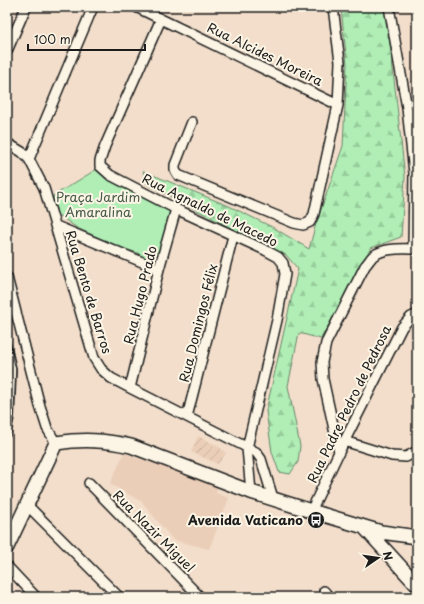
<svg xmlns="http://www.w3.org/2000/svg" width="424" height="604" font-family="'Playpen Sans',sans-serif">
	<defs>
		<pattern id="industrial-furrows" width="10" height="10" patternUnits="userSpaceOnUse"><rect width="10" height="10" fill="#ebceb8"/><path d="M-1 1l2-2M0 10L10 0M9 11l2-2" fill="none" stroke="#c9b09e"/></pattern>
		<pattern id="forest-firs" width="22" height="20" patternUnits="userSpaceOnUse"><rect width="22" height="20" fill="#b0eeb5"/><path d="M5 1l3.5 6h-7zM16 11l3.5 6h-7z" fill="#97cc9b"/></pattern>
	</defs>
	<rect width="100%" height="100%" fill="#f2decb"/>
	<filter id="ink" filterUnits="userSpaceOnUse"><feTurbulence type="fractalNoise" baseFrequency=".025" numOctaves="2"/><feDisplacementMap in="SourceGraphic" scale="8" xChannelSelector="R" yChannelSelector="G"/><feConvolveMatrix kernelMatrix="1 2 1 2 8 2 1 2 1" color-interpolation-filters="sRGB"/></filter>
	<g filter="url(#ink)">
		<path fill="#ebceb8" d="M124,453L218,487L216,493L229,498L209,549L173,540L142,502L110,484Z"/>
		<path fill="url(#industrial-furrows)" d="M198,436L218,446L226,453L218,464L191,452Z"/>
		<path fill="url(#forest-firs)" stroke="#668568" d="M341,7H386L405,177L401,237L371,248L321,339L299,333L288,386L300,446L298,462L290,474L279,472L272,452L266,411L298,269L286,255L250,238L147,184L143,171L229,206L274,228L309,249L315,227L343,146L347,64Z"/>
		<path fill="#b0eeb5" stroke="#668568" d="M97,169L173,210C167,228 163,247 151,262L146,261L138,253L125,249L77,228L57,214L53,196Z"/>
		<g fill="none" stroke-linecap="round" stroke-linejoin="round">
			<g stroke="#1c1c1c" stroke-width="8">
				<path id="lane" d="M7,343L13,369L11,417L7,434"/>
			</g>
			<g stroke="#1c1c1c" stroke-width="12">
				<path id="street" d="M136,7L338,105
					M389,7L407,108L414,173L413,249
					M161,19L105,146L100,161V166L110,175L176,209L265,250L278,257L283,263L285,274L277,320L247,448L251,492
					M7,51L26,7
					M192,122L175,165V170L178,175L294,223L303,225L310,222L314,214L338,105L340,62L333,7
					M7,143L22,152L29,159L44,188L94,358L101,369L111,378L130,388L256,452L261,459L273,498
					M29,159L93,7
					M56,226L159,269
					M7,277L40,406L47,428L56,443
					M130,388L159,269L176,209
					M187,417L233,236
					M344,441L392,456L406,457L417,451
					M339,452L323,379L322,362L326,343L365,266C368,263 370,259 373,256C385,247 403,249 417,249
					M89,483L200,597
					M26,504L119,597
					M311,511L339,452L402,327L411,317L417,314
					M7,566L36,597
					M324,591L329,597"/>
			</g>
			<g stroke="#1c1c1c" stroke-width="16">
				<path id="secondary" d="M365,528L417,585
					M7,547L56,443C83,439 104,440 131,446L251,492L311,511L381,532L417,537"/>
			</g>
			<use href="#lane" stroke="#fcf5e5" stroke-width="4.5"/>
			<use href="#street" stroke="#fcf5e5" stroke-width="9"/>
			<use href="#secondary" stroke="#fcf5e5" stroke-width="13"/>
		</g>
	</g>
	<defs>
		<g id="bus-disc" transform="scale(0.9)"><circle r="9.5" fill="#1c1c1c" stroke="#fcf5e5"/><path d="M-5-6H5V4H4V6H2V4H-2V6H-4V4H-5ZM-3.5-4V0h7V-4ZM-3.5 1.2v1.5H-2V1.2ZM2 1.2v1.5H3.5V1.2Z" fill="#fff"/></g>
	</defs>
	<g fill-rule="evenodd">
		<use href="#bus-disc" x="316" y="520"/>
	</g>
	<g text-anchor="middle" stroke-width="4" stroke-linejoin="round" paint-order="stroke">
		<g font-size="13" fill="#1c1c1c" stroke="#fcf5e5">
			<text transform="translate(265 54) rotate(26)" y="5">Rua Alcides Moreira</text>
			<text transform="translate(210 210) rotate(26)" y="5">Rua Agnaldo de Macedo</text>
			<text transform="translate(89 292) rotate(73)" y="5">Rua Bento de Barros</text>
			<text transform="translate(140 295) rotate(-76)" y="5">Rua Hugo Prado</text>
			<text transform="translate(198 323) rotate(-76)" y="5">Rua Domingos Félix</text>
			<text transform="translate(349 404) rotate(-64)" y="5">Rua Padre Pedro de Pedrosa</text>
			<text transform="translate(154 531) rotate(45)" y="5">Rua Nazir Miguel</text>
		</g>
		<g font-size="13" fill="#485b4a" stroke="#fcf5e5">
			<text x="98" y="202">Praça Jardim<tspan x="98" dy="15">Amaralina</tspan></text>
		</g>
		<g font-size="13" font-weight="bold" fill="#1c1c1c" stroke="#fcf5e5" text-anchor="end">
			<text x="303" y="525">Avenida Vaticano</text>
		</g>
	</g>
	<rect width="424" height="604" fill="none" stroke="#fcf5e5" stroke-width="24"/>
	<rect x="12" y="12" width="400" height="580" fill="none" stroke="#1c1c1c" stroke-width="1.5" filter="url(#ink)"/>
	<g transform="translate(378 558) rotate(77)" stroke="#fcf5e5" stroke-width="3" paint-order="stroke">
	<path d="M0-3L7 15L0 10L-7 15Z" fill="#1c1c1c"/>
	<text y="-6" font-size="11" font-weight="bold" text-anchor="middle" fill="#1c1c1c">N</text>
	</g>
	<path d="M28 44v6h117v-6" fill="none" stroke="#1c1c1c" stroke-width="2"/>
	<text x="34" y="44" font-size="12" fill="#1c1c1c" stroke="#fcf5e5" stroke-width="3" paint-order="stroke">100 m</text>
</svg>
